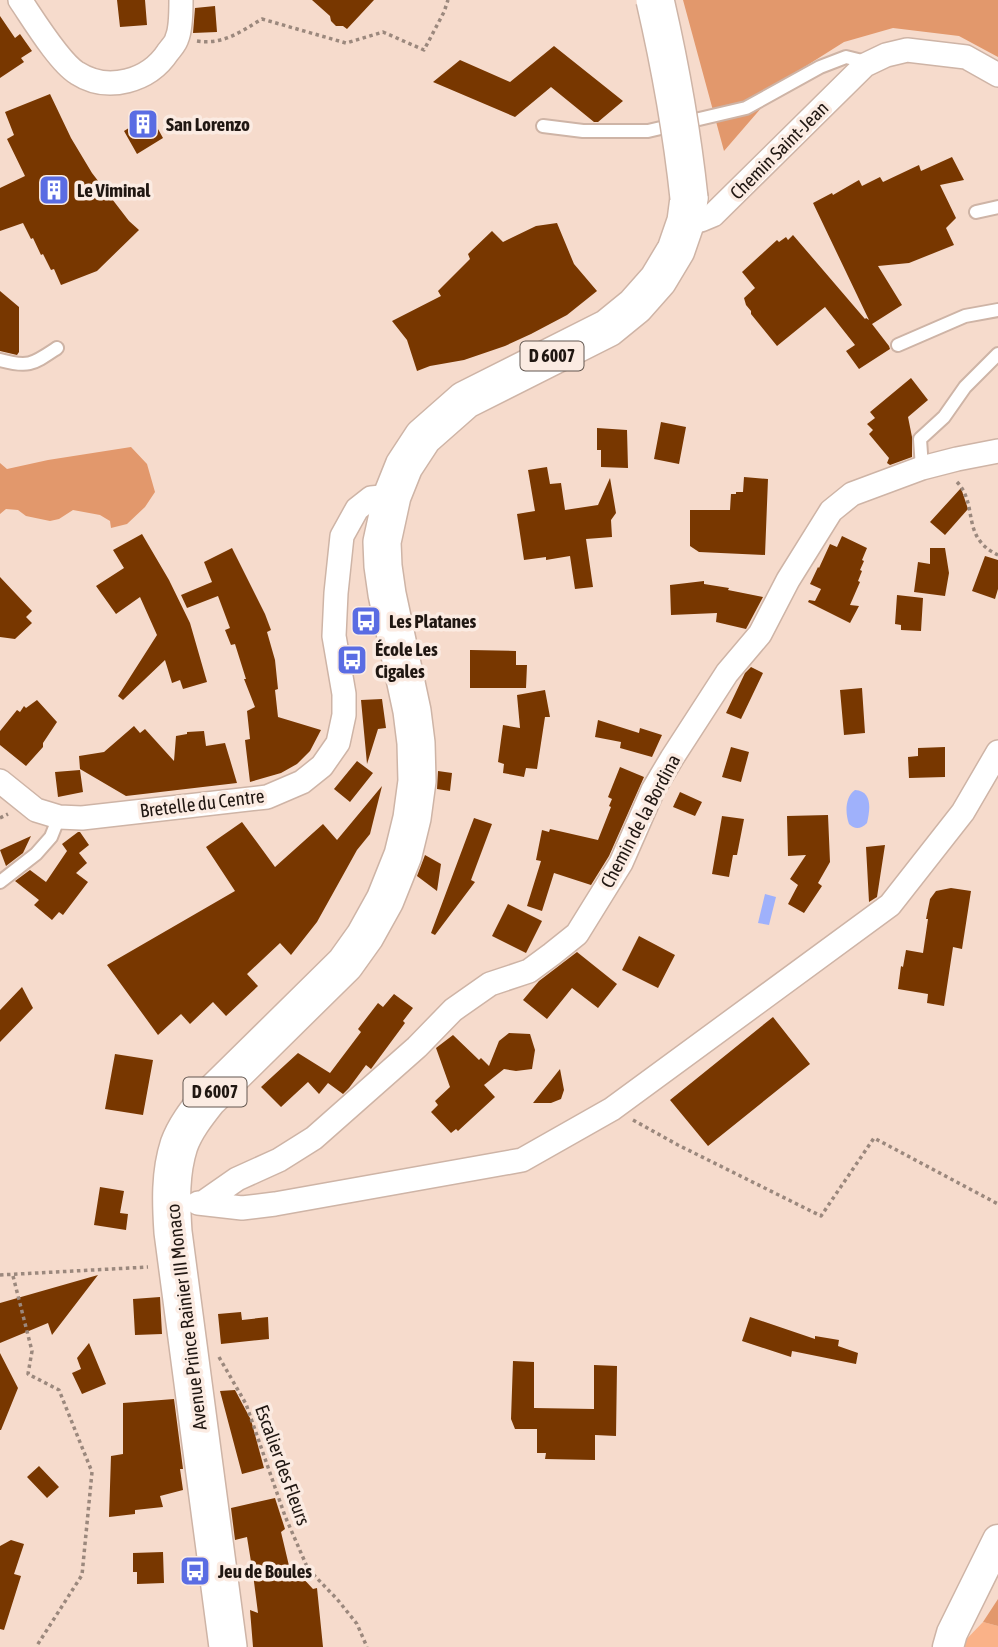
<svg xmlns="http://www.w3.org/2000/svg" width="998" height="1647" font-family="'Asap Condensed',sans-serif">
	<rect width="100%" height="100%" fill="#f6dbcc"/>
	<path fill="#fab288" d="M983,1622L998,1626V1647H959Z"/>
	<path fill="#e2986c" d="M683,0H998V57L959,36L893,28L844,42L787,78L724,151Z
		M131,447L147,464L155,492L145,507L127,524L111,528L110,521L100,515L73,510L59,519L50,521L26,516L18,510L6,509L0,514V463L7,469L48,460Z
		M998,1599V1626L983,1622Z"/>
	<path fill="#9fb1fb" d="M855,790C873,791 870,810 867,823C861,829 855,830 849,824C845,813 845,797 855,790Z
		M765,894L776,897L769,925L758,923Z"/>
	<path fill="#783700" d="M117,0H145L147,25L120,27Z
		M312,0H374L347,29L343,26H336L331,21L330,16Z
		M215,6L217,32L193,33L195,8Z
		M0,16L15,38L20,34L32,51L21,58L24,62L0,78Z
		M554,46L623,101L598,122H594L551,87L515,117L433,82L460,60L510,82Z
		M50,94L71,138L92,173L129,221L139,230L97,271L61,285L54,269L51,270L43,254L41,255L33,238L31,239L23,223L0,231V188L25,176L7,139L14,135L5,112Z
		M148,111L163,138L137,154L124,131L132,126L129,121Z
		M952,157L964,180L940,185L956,218L946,228L954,245L909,263L878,266L902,305L872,324L889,346L890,349L859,369L846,351L855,345L825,307L777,346L751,314V311L746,305L744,298L755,288L742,272L777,240L779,242L786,237L788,240L793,235L865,319L866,318L869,320L813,203L832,193L833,195L859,180L862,186L880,177L883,182L919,165L921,171Z
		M557,223L574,264L597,291L567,315L531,334L505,346L464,360L430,366L417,371L407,340L392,321L441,296L438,291L470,259L468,254L492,231L503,242L536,226Z
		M0,291L19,307V352L17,355L0,351Z
		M911,378L928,400L908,417L912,437V457L890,465L887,463L889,458L869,434L873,430L867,424L875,418L870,412Z
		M661,422L686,427L679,464L654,459Z
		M597,428L627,430L628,468L601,467V450H597Z
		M547,467L550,484L561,483L565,510L598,505L610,478L616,513L611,520L612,537L586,539L593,587L575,589L570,556L546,560V557L524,560L517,514L535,511L528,470Z
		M744,477L768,479L765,555L699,552L690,546V510H730L731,494H736V492H743Z
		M961,488L968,509L945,535L930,522Z
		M142,534L169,580L190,623L207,682L183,689L180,680L172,683L165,660L123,700L118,696L157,635L140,597L116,614L96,586L124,568L113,550Z
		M842,536L867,548L862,560L864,561L860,570L862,571L858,581L860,582L850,605L859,606L850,623L808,602L809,600L815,601L821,589L810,584L818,567L819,568L830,544L837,547Z
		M232,548L265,614L271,630L267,632L275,660L278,689L275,690L278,717L321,730L310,751L297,764L281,773L250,782L245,740L250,739L247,711L255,707L244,679H246L235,644L231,645L225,630L230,628L218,596L187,608L181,595L212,582L204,562Z
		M930,548H945L949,573L945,596L914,592L918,562L930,564Z
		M985,556L998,560V589L995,599L972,591Z
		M0,577L32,611L26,617L32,623L15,639L0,637Z
		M704,581V584L729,588L728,590L763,597L746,629L716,622L717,613L671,615L670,585Z
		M897,595L923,598L921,631L901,630V625L895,624Z
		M470,650L516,651V665H527L526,688H470Z
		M751,667L763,673L741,719L726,713L745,673Z
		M862,688L865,733L844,735L840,690Z
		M545,690L550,717H545L537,769L526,768L524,777L503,773L504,764L498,762L503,725L520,728L517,695Z
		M382,699L386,728L378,729L367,764L361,700Z
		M37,700L57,722L43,743V747L26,766L0,745V731L17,710L20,712L24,706L26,708Z
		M598,720L639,733L640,728L662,735L652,757L620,748L621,742L595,737Z
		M134,726L140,733L145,729L174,761L176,736L187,734V732L204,731L206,746L225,743L237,783L126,796L80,769L79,756L104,752Z
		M731,747L749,752L741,782L722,777Z
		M945,747V777L909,778L908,757L918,756V748Z
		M357,761L373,773L350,802L334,789Z
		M620,767L644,777L609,856L591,885L554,873L542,911L527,906L541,861L536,860L542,830L549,832L550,829L598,840L611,807L609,806L612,799L608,797Z
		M80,770L83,792L58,797L55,772Z
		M438,771L452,773L450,791L437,789Z
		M382,786L370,834L357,850L317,922L291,955L280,943L247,974L258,986L226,1016L213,1002L190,1024L181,1014L158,1035L107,965L235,891L206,847L242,822L275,867L323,824L337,840Z
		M680,792L702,802L695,816L673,807Z
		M828,815L830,862L818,883L822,886L804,913L788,904L798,885L790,879L806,855L788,856L787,816Z
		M722,816L744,819L737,855H733L729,877L712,874Z
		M474,818L492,824L471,880L475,882L435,935L431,933Z
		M78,832H80L89,845L79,853L87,863L76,873L88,882L63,915L59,912L52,920L34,905L39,900L15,881L30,870L46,882L67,851L62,844Z
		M31,836L23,853L6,866L0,850Z
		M885,845L877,897L869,902L866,847Z
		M425,855L441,864L437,891L417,876Z
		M951,888L971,891L962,949L953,947L944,1006L927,1003L928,994L898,989L901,966L903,967L906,950L923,953L928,919H926L930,899L936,891Z
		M508,904L542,921L526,953L492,936Z
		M639,936L675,955L658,988L622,970Z
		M577,952L617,984L598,1008L572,988L547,1019L523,1000L539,981Z
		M22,987L33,1008L0,1042V1010Z
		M394,994L413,1008L403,1021L405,1023L371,1069L366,1065L349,1088L343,1094L328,1083L319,1094L308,1082L281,1107L261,1087L298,1053L330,1073L361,1032L358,1029L378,1003L383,1007Z
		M773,1017L810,1064L708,1146L670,1100Z
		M509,1033L530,1034L535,1050L532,1069L516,1071L504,1069L484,1085L495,1097L458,1131L456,1129L451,1133L431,1112L438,1105L435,1101L450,1087L436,1048L453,1035L479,1060L481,1058L489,1066L499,1041Z
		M115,1054L153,1060L143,1115L105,1109Z
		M560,1069L564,1090L561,1099L551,1103H533Z
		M100,1187L124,1191L120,1213L128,1214L126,1230L94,1225Z
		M98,1275L52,1335L48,1323L0,1343V1303Z
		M160,1297L162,1334L135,1335L133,1299Z
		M241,1312L242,1320L268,1317L269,1339L221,1344L218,1314Z
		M750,1317L815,1339V1336L839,1340L838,1346L858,1353L856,1364L792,1351L791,1357L742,1341Z
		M89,1343L106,1384L82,1394L72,1373L81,1369L77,1358Z
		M0,1353L18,1388L1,1430H0Z
		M513,1361L534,1362V1408L594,1409V1365L617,1366L616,1436L595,1435V1460L545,1459L546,1453H537V1429H515L511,1419Z
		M235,1390L251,1420L264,1468L242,1474L220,1391Z
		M174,1399L183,1469H180L183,1490L160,1496L163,1507L135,1510V1514L109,1517L111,1456L123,1454V1403Z
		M39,1466L59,1487L47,1498L27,1477Z
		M275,1498L285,1529L281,1532L290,1570L301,1576L313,1589L317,1588L323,1647H253L250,1610L258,1613L253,1574L247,1537L235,1540L231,1508Z
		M11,1540L24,1544L14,1574L21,1576L4,1630L0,1629V1546Z
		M163,1552L164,1583L137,1584V1572H133V1553Z"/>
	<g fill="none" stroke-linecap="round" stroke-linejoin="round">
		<g stroke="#ceb4a6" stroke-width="16">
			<path id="service" d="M543,126L583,131H648L746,108L820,67L846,57L858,60L865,65
				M976,212L998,207
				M898,345L965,316L998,310
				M0,360C29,368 33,364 57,348
				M922,468L920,439L944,417L965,387L998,354
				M0,882L36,854L51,837L59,817"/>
		</g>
		<g stroke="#ceb4a6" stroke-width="26">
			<path id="minor" d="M20,0C33,19 59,62 77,73C108,93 149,81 168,52C171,48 176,43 177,38C181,29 181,10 181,0
				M686,221L701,220L713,215L865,65L886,55L907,50L966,57L998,75
				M0,781L36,810L59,817L82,818L267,797L302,782L322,766L338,743L344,715V694L334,636L336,593L342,536L357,509L371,498L392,496
				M204,1202L237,1179L279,1160L314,1138L417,1047L453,1010L490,984L529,971L552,954L577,934L621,863L653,790L672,758L727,673L760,634L788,580L831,511L852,494L922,468L957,459L998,451
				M198,1203L242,1208L275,1204L522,1160L612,1109L890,905L963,812L998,752"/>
		</g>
		<g stroke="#ceb4a6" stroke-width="33">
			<path id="tertiary" d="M948,1647L952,1633L998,1540"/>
		</g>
		<g stroke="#ceb4a6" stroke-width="40">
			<path id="primary" d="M228,1647L173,1232C171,1202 170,1173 179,1145C185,1128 197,1113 208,1099L345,964L365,936L385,900L403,855L412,818L417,781L416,743L412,711L387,594L383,566L382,542L392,496L404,466L423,437L465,400L608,328L635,306L658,280L676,250L686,221L689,198"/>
		</g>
		<path stroke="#9b887d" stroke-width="3.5" stroke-dasharray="3.5 3.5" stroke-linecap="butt" d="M197,41C223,45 240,32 262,19L346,43L383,32L424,50L444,12L448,0
			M957,482C979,505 960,537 998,555
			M0,818L8,814
			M633,1120L678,1145L821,1216L874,1138L998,1204
			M0,1275L148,1267
			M13,1276L32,1351L28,1374L59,1390L92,1472L82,1575L36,1647
			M219,1357L246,1404L285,1516L308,1569L337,1599L357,1624L367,1647"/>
		<use href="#service" stroke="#fff" stroke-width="12"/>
		<use href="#minor" stroke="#fff" stroke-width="23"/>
		<use href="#tertiary" stroke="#fff" stroke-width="30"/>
		<use href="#primary" stroke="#fff" stroke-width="37"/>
		<g stroke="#ceb4a6" stroke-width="40" stroke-linecap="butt">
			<path id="primary-bridge" d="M655,0C670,65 682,132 689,198"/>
		</g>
		<use href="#primary-bridge" stroke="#fff" stroke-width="37"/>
	</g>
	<defs>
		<g id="building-square" transform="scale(1.575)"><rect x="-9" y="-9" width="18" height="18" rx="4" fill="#5a6ce3" stroke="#fbebe2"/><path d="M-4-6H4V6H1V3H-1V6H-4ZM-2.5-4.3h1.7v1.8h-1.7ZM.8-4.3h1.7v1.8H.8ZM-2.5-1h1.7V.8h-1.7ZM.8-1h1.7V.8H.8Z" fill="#fff"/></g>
		<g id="bus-square" transform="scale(1.575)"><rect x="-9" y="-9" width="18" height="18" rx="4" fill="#5a6ce3" stroke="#fbebe2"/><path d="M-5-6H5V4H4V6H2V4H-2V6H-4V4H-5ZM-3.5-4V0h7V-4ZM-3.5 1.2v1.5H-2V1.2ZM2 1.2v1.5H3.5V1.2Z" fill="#fff"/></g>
	</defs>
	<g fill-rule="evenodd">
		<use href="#building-square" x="143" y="124"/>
		<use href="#building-square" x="54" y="190"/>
		<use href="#bus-square" x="366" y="621"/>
		<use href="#bus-square" x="352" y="660"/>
		<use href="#bus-square" x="195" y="1571"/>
	</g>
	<g text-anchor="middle" stroke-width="7" stroke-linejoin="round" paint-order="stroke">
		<g fill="#fbebe2" stroke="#625750" stroke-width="2">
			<rect x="520.5" y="341.5" width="63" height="29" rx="5"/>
			<rect x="183.5" y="1077.5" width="63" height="29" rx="5"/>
		</g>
		<g font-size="18" font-weight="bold" fill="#201712">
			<text x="552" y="362">D 6007</text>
			<text x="215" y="1098">D 6007</text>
		</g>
		<g font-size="19" font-weight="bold" fill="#201712" stroke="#fbebe2" text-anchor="start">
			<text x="166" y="131">San Lorenzo</text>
			<text x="77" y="197">Le Viminal</text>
			<text x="389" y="628">Les Platanes</text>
			<text x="375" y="656">École Les<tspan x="375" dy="22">Cigales</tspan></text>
			<text x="218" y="1578">Jeu de Boules</text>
		</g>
		<g font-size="19" fill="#201712" stroke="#fbebe2">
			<text transform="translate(779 150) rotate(-45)" y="7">Chemin Saint-Jean</text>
			<text transform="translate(202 803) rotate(-7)" y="7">Bretelle du Centre</text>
			<text transform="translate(640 821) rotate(-62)" y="7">Chemin de la Bordina</text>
			<text transform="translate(186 1317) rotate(-97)" y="7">Avenue Prince Rainier III Monaco</text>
			<text transform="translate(283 1465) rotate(70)" y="7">Escalier des Fleurs</text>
		</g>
	</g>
</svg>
